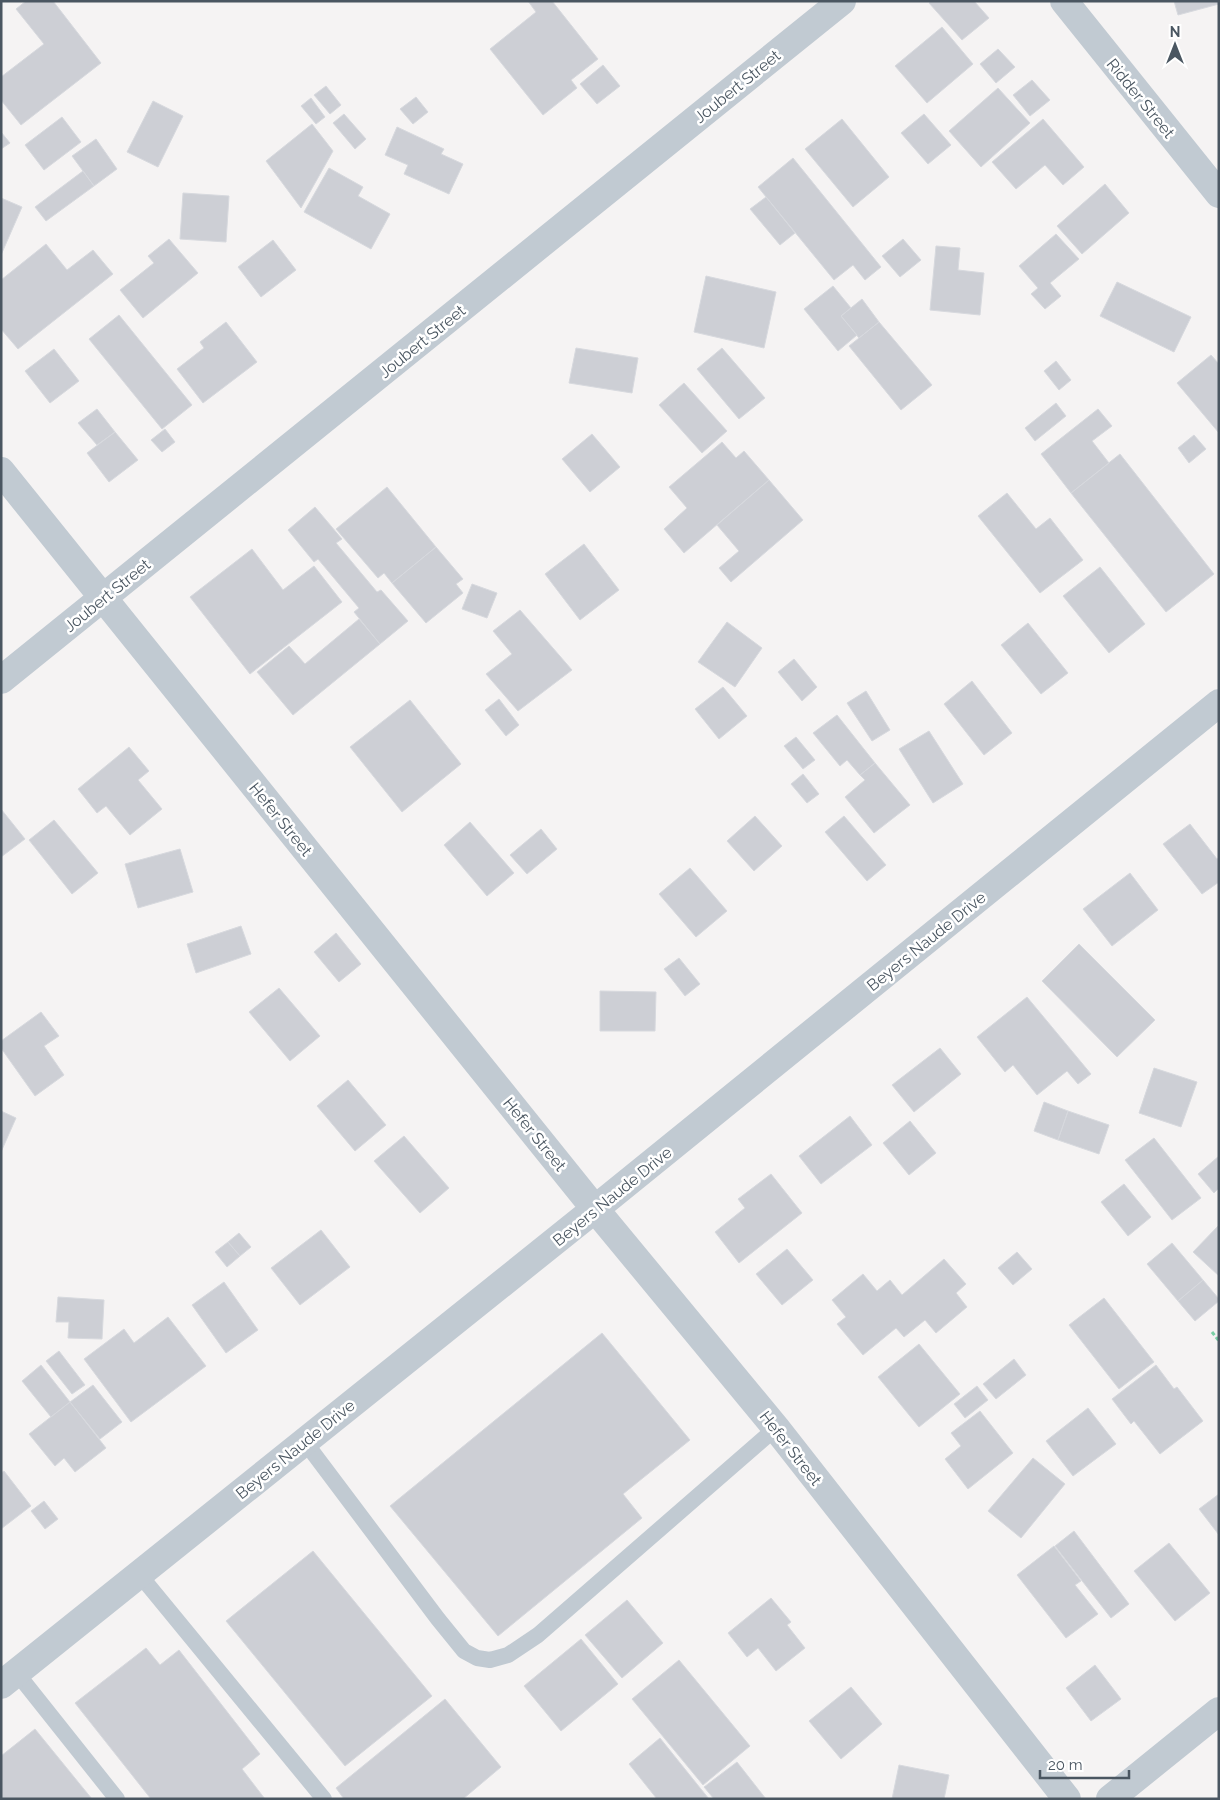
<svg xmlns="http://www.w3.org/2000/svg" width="1220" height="1800" font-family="Raleway,sans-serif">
	<rect width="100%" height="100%" fill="#f5f3f3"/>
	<path fill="#cdcfd5" stroke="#d7d9de" d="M26,1H53L101,63L21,125L1,100V77L44,44L16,9Z
		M528,1H552L598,59L571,80L577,88L543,115L490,49L536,12Z
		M931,1H974L989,18L962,40L929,3Z
		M1174,1H1219V4L1178,15Z
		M942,27L973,64L927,103L895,66Z
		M998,49L1015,67L996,83L980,64Z
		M603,65L620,86L597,104L580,84Z
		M1032,80L1050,100L1030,116L1013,95Z
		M326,86L341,105L330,114L314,95Z
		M998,88L1030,123L981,167L949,131Z
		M416,97L428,112L413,124L400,109Z
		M311,98L325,117L316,124L301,106Z
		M153,101L183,116L158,167L127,152Z
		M344,114L366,139L355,149L333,123Z
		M924,114L951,145L928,164L901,133Z
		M62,117L81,142L44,170L25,145Z
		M842,119L889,177L853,207L805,149Z
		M1043,119L1084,167L1063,185L1045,165L1016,189L992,162Z
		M312,124L333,151L301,208L266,161Z
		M397,127L444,149L441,154L463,164L449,194L404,174L408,165L385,155Z
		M1,132L10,143L1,149Z
		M96,139L117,169L94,186L72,156Z
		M793,158L881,267L865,280L853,265L834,280L758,187Z
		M329,168L363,187L358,196L390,214L371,249L304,212Z
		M83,171L94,186L46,221L35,207Z
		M1105,184L1129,213L1082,254L1057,226Z
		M183,193L229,196L226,242L180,239Z
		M766,197L795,233L780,245L750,209Z
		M1,198L22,207L1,255Z
		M1056,234L1079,259L1050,283L1061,296L1045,309L1031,294L1038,288L1019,266Z
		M169,239L198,273L143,318L120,290L154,263L148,256Z
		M903,239L921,260L900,277L882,256Z
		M273,240L296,270L261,297L238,267Z
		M46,244L67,270L93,250L113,274L18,349L1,329V280Z
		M936,246L960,248L958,270L984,273L980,315L930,310Z
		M706,276L776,292L764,348L694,332Z
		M1117,282L1191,317L1174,352L1100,316Z
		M833,286L851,308L841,316L857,335L838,351L804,309Z
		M862,299L879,322L859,338L841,316Z
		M119,315L192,405L162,429L89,339Z
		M226,322L257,362L203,403L177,369L204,348L200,342Z
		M879,322L932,385L901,410L849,346Z
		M576,348L638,358L632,393L569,383Z
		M722,348L765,398L739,419L697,369Z
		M54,349L79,381L50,403L25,371Z
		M1211,355L1219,364V433L1177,383Z
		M1056,361L1071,380L1059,390L1044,371Z
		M684,383L727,431L702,453L659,405Z
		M1056,403L1066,416L1035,441L1025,428Z
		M97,409L115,432L97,445L78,423Z
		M1098,409L1112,426L1092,441L1109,463L1071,493L1041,454Z
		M165,429L175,442L162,452L151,440Z
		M115,432L138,460L109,482L87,453Z
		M592,434L620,467L590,492L562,459Z
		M1194,435L1206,449L1189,463L1178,448Z
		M722,442L736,458L744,451L769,480L684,553L664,529L687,508L669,487Z
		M1120,454L1214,574L1166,612L1071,493Z
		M769,480L803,520L731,582L719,568L739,551L717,525Z
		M387,487L436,547L392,583L384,573L378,578L336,529Z
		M1007,493L1036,529L1050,518L1083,560L1040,593L978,516Z
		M315,507L342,539L336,543L377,592L381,590L408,621L380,644L354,612L359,608L318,559L314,562L288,530Z
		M584,544L619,590L580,620L545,574Z
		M436,547L463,579L456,584L463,593L426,623L392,583Z
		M252,549L283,590L314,566L342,602L250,674L190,597Z
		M1100,567L1145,624L1109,653L1063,596Z
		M472,584L497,593L487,618L462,609Z
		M520,610L572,670L518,711L486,674L512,654L493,631Z
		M359,619L380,644L293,715L257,672L289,646L305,664Z
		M727,622L762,648L735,687L698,662Z
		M1028,623L1068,673L1041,694L1001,645Z
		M794,659L817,687L802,701L778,672Z
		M972,681L1012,733L984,755L944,704Z
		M723,687L747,716L719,739L695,709Z
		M866,691L890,730L872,741L847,703Z
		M499,699L519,725L506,736L485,710Z
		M410,700L461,764L402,812L350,747Z
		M837,715L875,763L860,775L847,760L840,766L813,733Z
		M929,731L963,784L933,803L899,749Z
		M796,737L815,760L803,769L784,746Z
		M129,747L149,771L138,780L162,809L130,835L106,806L97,813L78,789Z
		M875,763L910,805L874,833L845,797L865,780L860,775Z
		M803,774L819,794L807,803L791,784Z
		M1,809L25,839L1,857Z
		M755,816L782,846L754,871L727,841Z
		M844,816L886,865L867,881L825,832Z
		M54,820L98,873L72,894L29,840Z
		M470,822L514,873L487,896L444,845Z
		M1190,824L1217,859L1219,858V882L1202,894L1163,844Z
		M541,829L557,849L527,874L510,855Z
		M180,849L193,892L138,908L125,864Z
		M690,868L727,911L696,937L659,894Z
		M1130,873L1158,910L1112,946L1083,909Z
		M241,926L251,954L196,973L187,944Z
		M336,933L361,964L339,982L314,952Z
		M1079,944L1155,1020L1117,1057L1042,981Z
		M679,958L700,984L685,996L664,969Z
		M279,988L320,1036L290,1061L249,1012Z
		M600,991L656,992L655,1031H600Z
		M1027,997L1091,1074L1078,1084L1067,1071L1037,1095L1013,1065L1005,1072L977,1037Z
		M41,1012L59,1036L44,1046L64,1075L35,1096L1,1048V1041Z
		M940,1048L961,1074L914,1112L892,1085Z
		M1154,1068L1197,1082L1181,1127L1139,1113Z
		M348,1080L386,1125L355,1151L317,1106Z
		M1044,1102L1068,1111L1058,1140L1034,1131Z
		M1,1111L16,1118L1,1152Z
		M1068,1111L1109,1125L1099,1154L1058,1140Z
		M850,1116L872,1145L821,1184L799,1156Z
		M910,1121L936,1153L909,1175L883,1143Z
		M404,1136L449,1188L420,1213L374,1161Z
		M1154,1138L1201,1198L1172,1220L1125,1160Z
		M1219,1156V1188L1214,1193L1198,1174Z
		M771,1174L802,1213L739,1263L715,1232L745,1208L738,1199Z
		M1124,1184L1151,1217L1128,1236L1101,1202Z
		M1219,1225V1276L1193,1252Z
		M321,1230L350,1267L300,1305L271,1268Z
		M239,1233L251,1247L240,1256L228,1242Z
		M228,1242L240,1256L227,1267L215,1252Z
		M1172,1243L1203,1280L1178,1301L1147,1264Z
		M787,1249L813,1280L782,1305L756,1274Z
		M1017,1252L1032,1269L1013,1285L998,1268Z
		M944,1259L966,1284L956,1293L967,1307L936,1333L925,1320L904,1337L896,1328L863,1355L837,1324L846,1317L832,1300L863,1274L877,1291L890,1280L902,1295Z
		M1203,1280L1219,1299V1301L1195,1321L1178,1301Z
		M224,1282L258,1330L226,1353L192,1305Z
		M58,1297L104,1300L102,1339L68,1338L69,1322H56Z
		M1104,1298L1154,1362L1119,1389L1069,1325Z
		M168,1317L206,1366L131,1422L84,1359L124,1329L134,1343Z
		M602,1333L690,1440L623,1494L642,1518L498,1636L390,1506Z
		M919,1344L960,1394L919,1427L878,1377Z
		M59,1351L85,1385L72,1394L46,1361Z
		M1014,1359L1026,1375L996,1399L983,1384Z
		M41,1365L70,1402L51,1417L22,1381Z
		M1156,1365L1174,1389L1177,1387L1203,1421L1160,1454L1134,1421L1131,1424L1112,1399Z
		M93,1385L122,1422L100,1439L70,1402Z
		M977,1386L988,1400L965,1418L954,1404Z
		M70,1402L106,1448L75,1472L64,1458L55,1466L29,1434Z
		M1088,1408L1116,1444L1073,1476L1046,1441Z
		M980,1411L1013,1453L968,1489L945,1459L961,1446L951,1433Z
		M1033,1458L1065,1484L1021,1538L988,1511Z
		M4,1471L31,1506L1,1529V1473Z
		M1219,1494V1535L1199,1509Z
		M44,1501L58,1519L45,1529L31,1511Z
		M1074,1531L1129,1604L1111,1618L1055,1546Z
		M1169,1543L1210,1593L1175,1621L1134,1571Z
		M1054,1546L1081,1581L1075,1585L1098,1614L1066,1638L1017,1575Z
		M313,1551L432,1696L345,1766L226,1621Z
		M771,1598L791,1622L787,1625L805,1648L776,1671L758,1648L747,1657L728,1633Z
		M627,1600L663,1643L622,1678L585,1635Z
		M581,1639L618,1684L561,1731L524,1686Z
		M146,1648L160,1665L179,1650L260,1754L242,1769L265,1799H151L75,1703Z
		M679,1660L750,1746L703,1785L632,1699Z
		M1095,1665L1121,1699L1091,1721L1066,1688Z
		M851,1687L882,1724L841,1759L809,1721Z
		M445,1699L501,1767L463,1799H344L336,1788Z
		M35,1729L92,1799H1V1756Z
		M660,1738L709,1799H657L629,1764Z
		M737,1762L766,1799H714L704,1787Z
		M899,1765L949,1775L944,1799H892Z"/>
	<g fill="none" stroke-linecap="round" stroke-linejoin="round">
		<path stroke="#7ad0a6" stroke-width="3" stroke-dasharray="4 2.5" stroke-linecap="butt" d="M1212,1332L1219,1341"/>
		<path stroke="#c1cad2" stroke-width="16" d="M305,1442L438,1619L464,1651L477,1658L490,1660L508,1655L538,1635L776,1428
			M139,1574L324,1799
			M16,1672L117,1799"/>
		<path stroke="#c1cad2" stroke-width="28" d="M1064,1L1219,194
			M1,471L595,1209L776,1428L1067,1799
			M1,680L842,1
			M1,1685L595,1209L1219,703
			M1110,1799L1219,1711"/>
	</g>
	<g text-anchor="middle" stroke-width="5" stroke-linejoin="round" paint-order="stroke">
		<g font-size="16" fill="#4a5661" stroke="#fff">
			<text transform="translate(737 86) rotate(-39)" y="6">Joubert Street</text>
			<text transform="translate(1141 98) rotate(51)" y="6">Ridder Street</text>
			<text transform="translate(422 341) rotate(-39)" y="6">Joubert Street</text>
			<text transform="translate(107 595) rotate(-39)" y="6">Joubert Street</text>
			<text transform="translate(281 819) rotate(51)" y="6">Hefer Street</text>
			<text transform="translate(926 941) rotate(-39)" y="6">Beyers Naude Drive</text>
			<text transform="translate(535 1134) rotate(51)" y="6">Hefer Street</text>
			<text transform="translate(612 1196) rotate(-39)" y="6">Beyers Naude Drive</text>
			<text transform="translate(791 1448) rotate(52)" y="6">Hefer Street</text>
			<text transform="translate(295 1449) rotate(-39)" y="6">Beyers Naude Drive</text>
		</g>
	</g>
	<rect width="1220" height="1800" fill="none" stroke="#4a5661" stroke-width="5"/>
	<g transform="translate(1175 45)" stroke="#ffffff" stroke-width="4" paint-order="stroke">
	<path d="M0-4L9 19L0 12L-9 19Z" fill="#4a5661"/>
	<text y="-8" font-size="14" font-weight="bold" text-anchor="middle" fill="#4a5661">N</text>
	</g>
	<path d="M1040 1770v8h89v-8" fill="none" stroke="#4a5661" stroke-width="2.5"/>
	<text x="1048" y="1770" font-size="15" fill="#4a5661" stroke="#ffffff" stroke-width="4" paint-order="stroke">20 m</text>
</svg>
